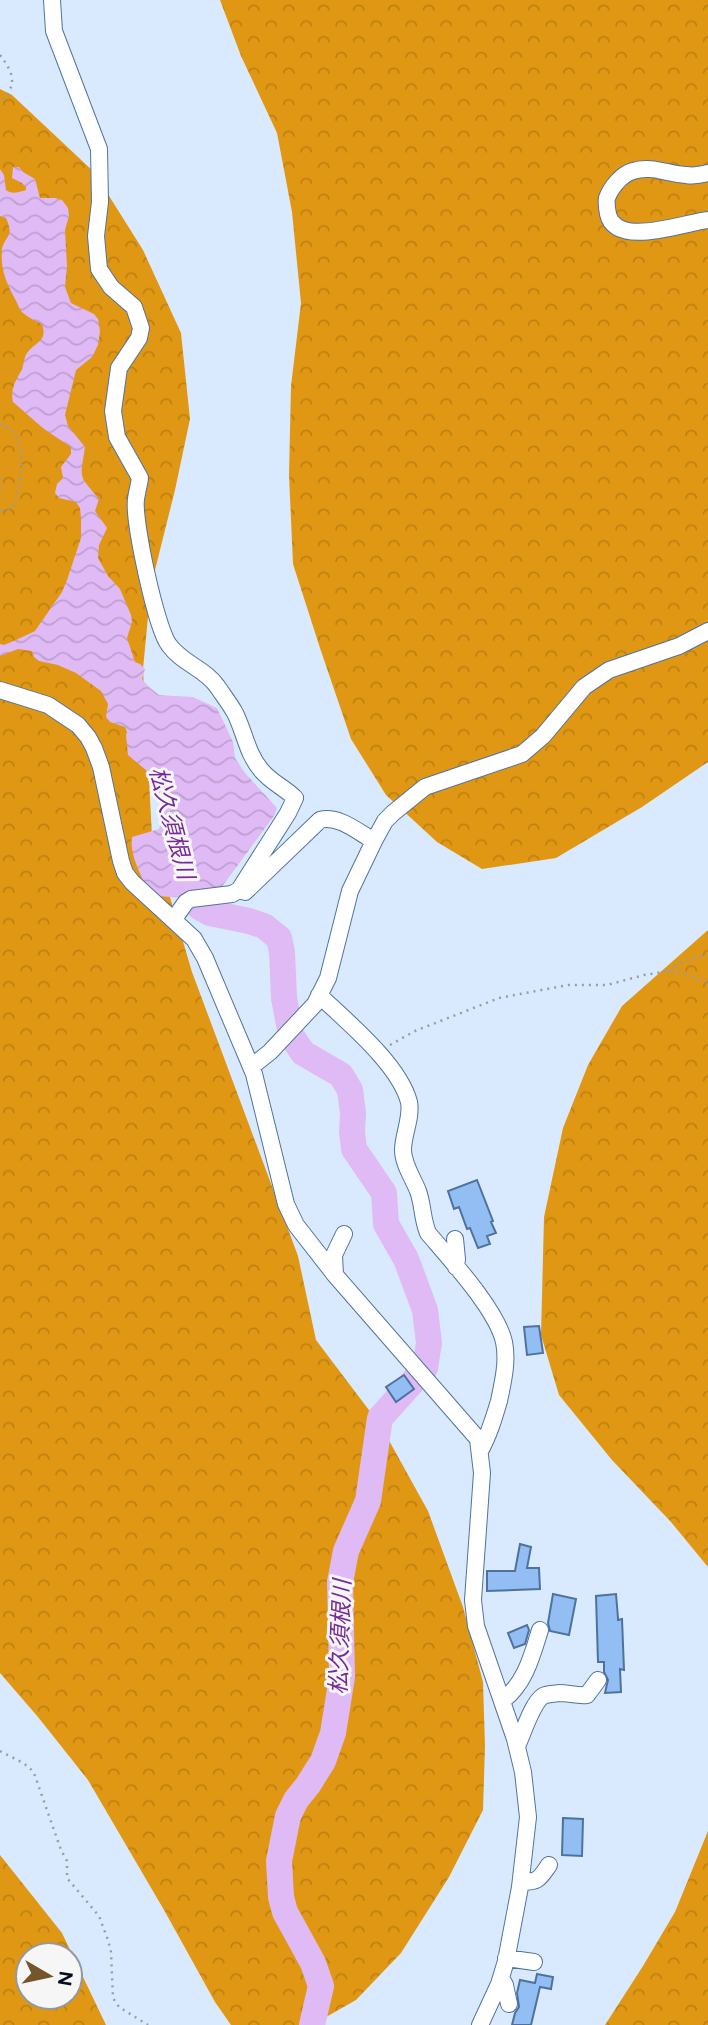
<svg xmlns="http://www.w3.org/2000/svg" width="708" height="2025" font-family="Figtree,'Noto Sans JP',sans-serif">
	<defs>
		<pattern id="forest-crowns" width="20" height="18" patternUnits="userSpaceOnUse" patternTransform="scale(1.75)"><rect width="20" height="18" fill="#e09713"/><path d="M2 6a3 3 0 1 1 6 0M12 15a3 3 0 1 1 6 0" fill="none" stroke="#bf8111"/></pattern>
		<pattern id="water-waves" width="16" height="10" patternUnits="userSpaceOnUse" patternTransform="scale(1.75)"><rect width="16" height="10" fill="#e0baf5"/><path d="M0 5q4-4 8 0t8 0" fill="none" stroke="#bf9fd1"/></pattern>
	</defs>
	<rect width="100%" height="100%" fill="#daeafe"/>
	<path fill="url(#forest-crowns)" fill-rule="evenodd" d="M220,0H708V762L642,807L556,858L482,869L437,842L386,795L351,739L320,648L293,564L289,475L291,386L301,303L292,212L277,133L241,56Z
		M0,89L12,95L94,172L143,250L181,333L190,419L175,490L151,586L143,669L152,836L192,972L298,1256L316,1340L381,1426L428,1511L463,1607L483,1682L485,1746L483,1810L449,1877L401,1953L356,2000L312,2025H231L215,2002L164,1910L88,1780L38,1717L0,1673Z
		M708,930V1567L671,1522L612,1460L559,1395L541,1335L544,1217L563,1128L588,1065L622,1006Z
		M708,1831V2025H605L643,1966L675,1912Z
		M0,1855L62,1933L106,2025H0ZM28,1955H70V1997H28Z"/>
	<path fill="url(#water-waves)" d="M13,167H19L23,172L35,179L40,198H55L62,200L68,208L69,216L65,230L67,266L65,287L71,303L94,314L98,319L100,331L98,345L92,357L76,370L65,415L68,426L85,447C80,481 78,473 99,499L95,511L107,528L99,545L98,558L108,576L120,589L131,615L132,622L127,638L135,662L140,664L145,669L142,679L149,687L159,695L193,697L217,708L233,742L235,758L245,773L277,808L274,816L218,892C194,896 172,901 149,893C142,877 129,855 132,837L159,829L164,811L157,798L153,776L128,755L126,735L127,732L125,727L110,722L106,717L108,704L101,691L76,673L58,665L39,661L34,657L32,651L18,649L0,656V644L4,645L16,640L35,631L62,592L67,580L81,538V518L80,508L76,502L59,498L55,493L57,484L63,478L61,467L71,454V447L44,429L13,402C10,388 16,381 22,369C24,364 24,357 27,353C36,341 48,342 42,324C36,321 29,318 23,313C19,309 18,304 15,299C6,282 0,269 2,248C7,234 14,236 6,218L0,216V169L4,175L6,190C12,195 19,192 26,190V187L22,183L12,178Z"/>
	<g fill="none" stroke-linecap="round" stroke-linejoin="round">
		<path stroke="#e0baf5" stroke-width="26" d="M183,875L191,894L199,907L210,913L249,921L264,926L279,938L282,952L284,998L291,1035L303,1053L341,1075L350,1090L353,1113L352,1132L354,1149L384,1193L386,1224L406,1259L425,1310L429,1343L425,1368L380,1418L368,1501L346,1551L340,1582L342,1677L333,1733L323,1761L308,1785L296,1800L288,1816L279,1861L281,1897L285,1912L313,1963L321,1986L312,2025"/>
	</g>
	<path fill="#92bef4" stroke="#4e729d" stroke-width="2" d="M477,1180L493,1221L491,1222L496,1233L487,1236L490,1244L478,1248L470,1228L467,1229L459,1207L454,1209L448,1191Z
		M539,1326L543,1353L527,1355L524,1327Z
		M404,1375L414,1389L396,1402L386,1387Z
		M520,1544L531,1547L527,1568H539L540,1589L487,1591V1571H515Z
		M553,1594L576,1599L569,1635L550,1631L548,1623Z
		M616,1594L618,1618V1620L622,1619L624,1670L620,1669L621,1692L605,1693L608,1680L604,1672V1662H598L596,1596Z
		M527,1625L529,1630L525,1644L514,1648L508,1633Z
		M563,1818L583,1819L582,1856L562,1855Z
		M537,1974L553,1977L551,1989L540,1987L531,2025H512L515,2013L519,2007L517,1993L520,1980L535,1983Z"/>
	<g fill="none" stroke-linecap="round" stroke-linejoin="round">
		<g stroke="#50739e" stroke-width="18">
			<path id="street" d="M52,0L54,31L99,149L100,202L96,236L99,269L111,287L134,307L141,328L139,338L119,368L113,411L117,437L140,478C139,485 137,492 136,499C133,520 156,628 169,645C182,663 205,669 217,686C223,695 230,704 235,713C245,733 247,754 262,771C271,782 285,788 295,798L288,813L239,890L232,894L191,899L186,902L174,919
				M708,173C701,175 693,176 686,175C668,174 651,165 633,171C622,174 611,187 607,198C606,203 607,209 608,214C616,249 686,222 708,220
				M0,690L48,705L78,725L88,737L94,748L101,767L121,861L125,873L132,882L194,939L205,958L254,1074L286,1204L296,1225L335,1275L478,1439L482,1473L473,1600L476,1626L515,1739L523,1772L528,1817L520,1887L506,1961L499,1984L480,2025
				M245,892L320,820C339,815 358,832 374,841
				M319,995C347,1022 399,1064 409,1102C412,1117 403,1135 403,1150C403,1164 413,1178 418,1191C423,1204 422,1219 428,1233C450,1259 497,1310 504,1342C508,1361 503,1382 499,1401C494,1418 489,1435 480,1451
				M251,1067L270,1052L315,1004L328,978L350,891L374,841L385,821L393,813L425,787L522,754L543,736L584,687L609,670L679,646L708,631
				M455,1239L457,1259L456,1267
				M335,1275L334,1255L344,1234
				M502,1701C525,1684 532,1656 540,1630
				M517,1746C523,1734 532,1703 543,1696C547,1694 554,1694 559,1693C569,1693 577,1696 587,1695L598,1680
				M521,1882C539,1882 539,1879 549,1865
				M506,1958L534,1962
				M501,1978L505,1985L509,2004"/>
		</g>
		<path stroke="#909eb0" stroke-width="2.5" stroke-dasharray="2 5" stroke-linecap="butt" d="M0,55C14,74 18,84 0,104
			M0,424C32,434 20,480 15,504L10,510L0,511
			M0,478V493
			M669,971C680,962 694,957 708,955
			M390,1045L415,1031L499,998L568,985H607L644,975L669,971L680,972L708,983
			M0,1751C12,1758 26,1762 34,1773L61,1850L67,1861V1878L99,1916L108,1940L111,1952L113,1998L119,2007L148,2025"/>
		<use href="#street" stroke="#fff" stroke-width="16"/>
	</g>
	<g text-anchor="middle" stroke-width="6" stroke-linejoin="round" paint-order="stroke">
		<g font-size="23" font-style="italic" fill="#78289a" stroke="#f6f6f6">
			<text transform="translate(172 823) rotate(75)" y="8">松久須根川</text>
			<text transform="translate(340 1637) rotate(-88)" y="8">松久須根川</text>
		</g>
	</g>
	<g transform="translate(49 1976) rotate(99)"><circle r="33" fill="#f6f6f6" stroke="#94989f" stroke-width="2"/>
	<path d="M0-5L12 26L0 18L-12 26Z" fill="#75562b"/>
	<text y="-10" font-size="19" font-weight="bold" text-anchor="middle" fill="#020c1c">N</text>
	</g>
</svg>
